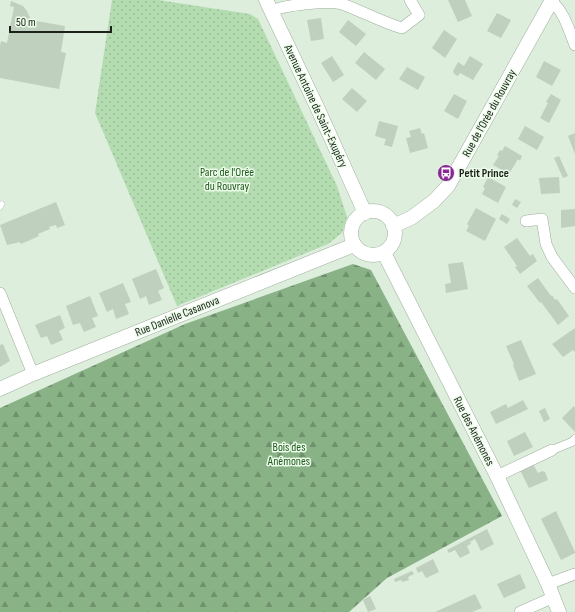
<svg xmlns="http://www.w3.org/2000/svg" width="575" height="612" font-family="'Sofia Sans Condensed',sans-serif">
	<defs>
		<pattern id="forest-firs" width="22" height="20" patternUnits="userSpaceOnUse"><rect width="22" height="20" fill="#89b386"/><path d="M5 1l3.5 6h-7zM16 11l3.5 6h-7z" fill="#6f916d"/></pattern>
		<pattern id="park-dots" width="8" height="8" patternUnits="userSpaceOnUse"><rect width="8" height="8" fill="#b4dcb1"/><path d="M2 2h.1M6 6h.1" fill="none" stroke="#9abc98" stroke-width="1.8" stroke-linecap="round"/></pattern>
	</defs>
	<rect width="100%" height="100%" fill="#ddeedc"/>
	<path fill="url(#forest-firs)" d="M353,264L371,270L502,516L387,578L349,612H0V408L185,324Z"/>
	<path fill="url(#park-dots)" d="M112,0H158L250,14L258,19L337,186L347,217L342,233L328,244L177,306L95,113Z"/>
	<path fill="#bfd0be" d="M448,0H465L472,16L458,22Z
		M11,1L23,6L27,11L31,20L65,26L61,52L66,53L59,89L0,78V46L1,41L7,43L14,7L10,6Z
		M497,13L511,20L501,38L487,31Z
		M321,18L324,39L311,41L307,20Z
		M348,20L366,34L356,46L339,32Z
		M444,30L457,39L445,58L432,48Z
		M364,52L385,69L376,80L355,63Z
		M332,56L344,75L333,82L321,63Z
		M470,56L483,64L473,80L460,73L458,76L454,74L453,71L458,62L464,66Z
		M544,61L561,70L552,86L536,77Z
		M407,67L425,77L418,90L399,79Z
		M352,88L367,101L357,112L342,99Z
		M454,94L467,101L458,119L444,111Z
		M551,94L561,100L549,123L540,118L548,103L546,102Z
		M379,121L398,126L392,147L384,145L386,139L375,136Z
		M525,126L544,137L537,150L518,139Z
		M420,128L422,134L424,133L428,148L410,153L406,138L411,137L409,131Z
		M575,133V154L568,136Z
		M505,146L522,156L520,161L518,159L509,174L493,165L499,156L497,155L500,150L502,151Z
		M559,156L568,176L563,178L554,158Z
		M488,177L506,187L498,203L482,194L485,188L483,187Z
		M559,177L560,193L541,194L539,178Z
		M515,199L521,202L517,208L512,205Z
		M56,202L65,225L57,228L56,225L49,227L50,229L38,234L39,236L21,244L20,242L7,245L0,225Z
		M476,208L496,219L485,241L466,231L469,226L467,224Z
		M575,209V226L561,228V210Z
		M502,214L510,219L507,224L499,219Z
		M517,238L530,256L533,254L537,261L520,274L515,267L517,266L504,247Z
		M463,262L468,289L446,293L445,284L451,283L448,264Z
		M156,269L164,288L158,291L162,300L149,305L146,296L140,299L132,279Z
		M538,278L551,296L552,295L555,300L557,299L569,316L558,325L541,302L540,303L527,286Z
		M123,283L131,302L125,304L129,314L116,319L113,309L107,312L99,293Z
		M90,296L98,316L92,318L96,327L84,332L80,323L73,325L66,306Z
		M60,315L65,328L59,331L63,340L51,345L47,336L41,338L35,325Z
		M575,328V352L573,350L563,357L552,344Z
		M521,340L536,374L519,381L513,365L514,364L506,346Z
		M3,344L10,361L0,367V345Z
		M523,400L528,409L496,424L490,412L506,404L508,408Z
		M574,406L575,408V432L562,418Z
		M545,408L550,419L544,422L539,411Z
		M525,432L533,447L514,456L507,441Z
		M532,462L538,473L542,471L545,472L548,480L529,488L519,468Z
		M556,511L575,552V553L561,560L541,519Z
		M487,529L494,544L481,551L475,539L470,542L471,544L467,546L470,553L460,558L455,550L449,553L447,550Z
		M433,559L439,572L426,578L422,571L418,573L416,568Z
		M412,571L414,574L408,577L409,580L402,582L401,580L395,582L394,579Z
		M520,574L526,588L504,598L497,584Z
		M475,594L482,608L472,612H435Z
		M370,596L376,609L368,612L363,600Z"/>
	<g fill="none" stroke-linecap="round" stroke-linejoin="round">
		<g stroke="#9eae9d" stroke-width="6">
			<path id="service" d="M0,207L2,204"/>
		</g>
		<g stroke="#9eae9d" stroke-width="9">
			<path id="pedestrian" d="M552,450L572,442L575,439"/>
		</g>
		<g stroke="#9eae9d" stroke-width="12">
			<path id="minor" d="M551,1C564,11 569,30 575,45
				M272,11C284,5 329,0 342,4C362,11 381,22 402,28L419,15L410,0
				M526,221L542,219L546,244L552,257L575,288
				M0,293L33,374
				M497,476L552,450
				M548,584L575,574
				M520,612L554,597"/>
		</g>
		<g stroke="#9eae9d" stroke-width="15">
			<path id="tertiary" d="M266,0L317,107L365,213
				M351 233a22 22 0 1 1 44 0a22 22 0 1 1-44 0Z
				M393,226L411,218L434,201L448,186L465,156L552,0
				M384,253L497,476L548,584L559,612
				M0,389L33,374L354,245"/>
		</g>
		<use href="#service" stroke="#fff" stroke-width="5.5"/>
		<use href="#pedestrian" stroke="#fff" stroke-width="8"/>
		<use href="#minor" stroke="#fff" stroke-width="11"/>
		<use href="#tertiary" stroke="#fff" stroke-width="14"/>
	</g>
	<defs>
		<g id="bus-disc" transform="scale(0.9)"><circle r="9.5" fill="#882a94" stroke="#ebfce9"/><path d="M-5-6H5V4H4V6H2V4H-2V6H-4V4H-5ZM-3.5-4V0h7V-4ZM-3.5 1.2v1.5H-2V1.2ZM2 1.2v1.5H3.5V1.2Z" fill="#fff"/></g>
	</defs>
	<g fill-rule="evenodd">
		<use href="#bus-disc" x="446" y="173"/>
	</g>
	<g text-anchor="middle" stroke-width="3" stroke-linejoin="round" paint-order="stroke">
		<g font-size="12" fill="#1c221b" stroke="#ebfce9">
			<text transform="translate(316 106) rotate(65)" y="4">Avenue Antoine de Saint-Exupéry</text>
			<text transform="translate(489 113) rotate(-61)" y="4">Rue de l'Orée du Rouvray</text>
			<text transform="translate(177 316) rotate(-22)" y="4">Rue Danielle Casanova</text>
			<text transform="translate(474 431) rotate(63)" y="4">Rue des Anémones</text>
		</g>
		<g font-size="12" fill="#1f581d" stroke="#ebfce9">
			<text x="227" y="176">Parc de l'Orée<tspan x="227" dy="14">du Rouvray</tspan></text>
			<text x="289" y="451">Bois des<tspan x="289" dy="14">Anémones</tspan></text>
		</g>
		<g font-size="12" font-weight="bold" fill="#1c221b" stroke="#ebfce9" text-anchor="start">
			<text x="459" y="177">Petit Prince</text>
		</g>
	</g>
	<path d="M10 26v6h101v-6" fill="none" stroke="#1c221b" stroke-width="2"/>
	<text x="16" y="26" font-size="12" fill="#1c221b" stroke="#ebfce9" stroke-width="3" paint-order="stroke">50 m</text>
</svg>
